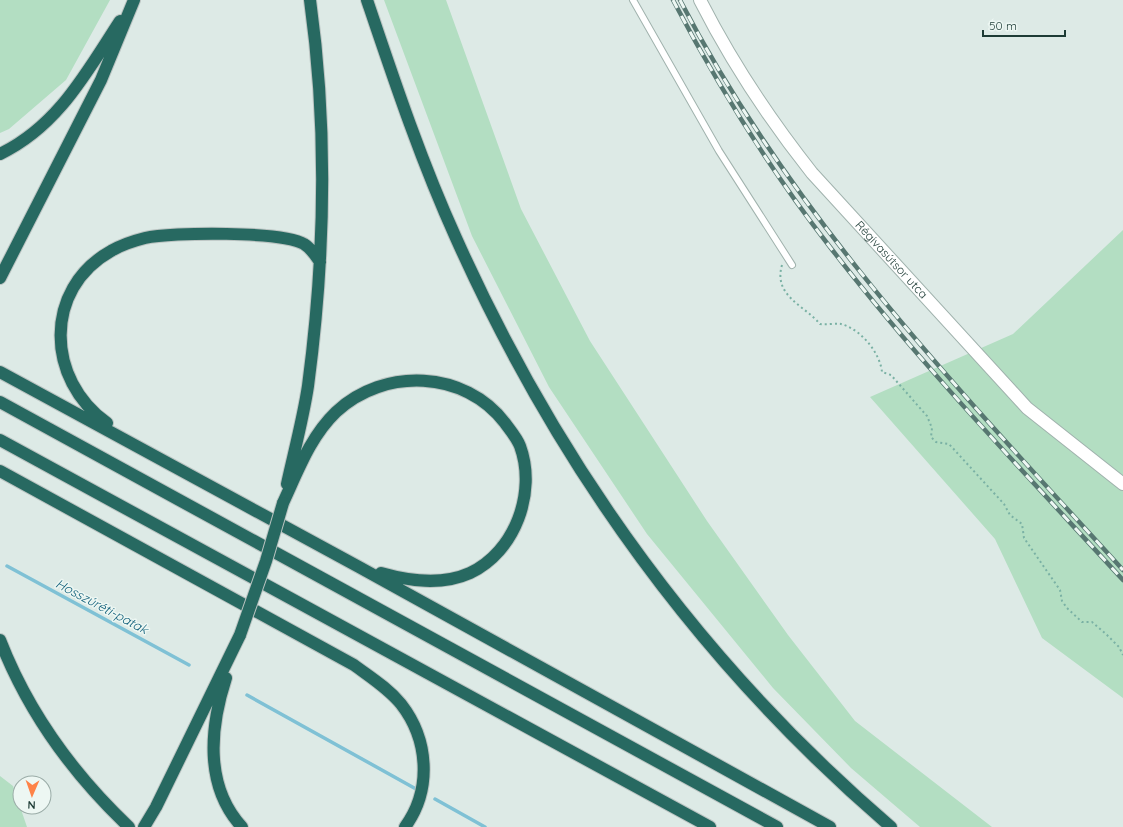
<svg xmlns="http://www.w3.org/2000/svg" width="1123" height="827" font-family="Quicksand,sans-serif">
	<rect width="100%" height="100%" fill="#ddeae6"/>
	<path fill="#b3dec2" d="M0,0H110L66,80L9,129L0,133Z
		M384,0H446L521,209L590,341L707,521L788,635L855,721L992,827H920L851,768L773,688L647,534L549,387L472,236Z
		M1123,230V698L1042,638L995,539L870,397L1013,334Z
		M0,776L13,786L27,827H0Z"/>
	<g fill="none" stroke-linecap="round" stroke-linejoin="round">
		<path stroke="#7fc1d5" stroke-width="3.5" d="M7,566L189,665
			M247,695L416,789
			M435,799L485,827"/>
		<g stroke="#a0b2ad" stroke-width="8">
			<path id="lane" d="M633,0L719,151L792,265"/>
		</g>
		<g stroke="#a0b2ad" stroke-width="14">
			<g id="street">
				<path id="s1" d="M700,0C731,61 770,120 812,173L1027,408L1123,484"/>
			</g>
		</g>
		<g stroke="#bbc4c2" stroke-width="14">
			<path id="highway" d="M367,0C394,80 421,161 456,238C558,466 702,665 891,827
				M0,154C58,126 86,73 120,21
				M0,278L101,80L134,0
				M0,372L359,567L830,827
				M0,402L777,827
				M107,423C46,380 43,289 111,251C121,245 133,241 145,238C171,232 283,231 304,244C311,248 316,256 320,262
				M0,440L710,827
				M0,471L354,665C370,677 388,688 401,704C429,740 432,790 405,827
				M287,484C294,452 303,419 308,386C325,258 328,128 310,0
				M283,503C298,471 310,437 336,412C384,367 465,370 505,423C510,430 517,438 520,446C537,492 515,552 470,573C441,586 409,581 381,573
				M0,640C28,712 73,774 129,827
				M226,678C210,727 204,786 242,827
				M144,827L156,807L240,635"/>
		</g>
		<path stroke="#7ab1a4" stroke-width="2" stroke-dasharray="2 3" stroke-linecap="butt" d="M782,265C773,296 804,305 820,324C827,325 835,323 841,324C861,329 880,353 882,372L891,375L927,416L932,428L931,437L936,442L949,444L1004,504L1010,515L1022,524L1024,538L1060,590L1062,601L1067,608L1082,622H1092L1106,634L1119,647L1123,655"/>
		<use href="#lane" stroke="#fff" stroke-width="6"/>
		<use href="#street" stroke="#fff" stroke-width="12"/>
		<use href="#highway" stroke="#276961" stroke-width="12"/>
		<g stroke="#577771" stroke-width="4.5">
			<path id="rail" d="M673,0C718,86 770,170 830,247C920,364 1023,471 1123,580
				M680,0C792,217 960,391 1123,570"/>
		</g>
		<use href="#rail" stroke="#edf7f3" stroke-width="3" stroke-dasharray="9" stroke-linecap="butt"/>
		<g stroke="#bbc4c2" stroke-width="14" stroke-linecap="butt">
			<path id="highway-bridge" d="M240,635L266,561L283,503"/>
		</g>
		<use href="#highway-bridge" stroke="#276961" stroke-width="12"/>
	</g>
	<g text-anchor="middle" stroke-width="3" stroke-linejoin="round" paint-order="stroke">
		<g font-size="12" fill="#1d3b35" stroke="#edf7f3">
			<text dy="4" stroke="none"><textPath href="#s1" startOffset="324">Régivasútsor utca</textPath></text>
		</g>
		<g font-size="13" font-style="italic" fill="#13617b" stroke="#edf7f3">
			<text transform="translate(102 606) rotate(28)" y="5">Hosszúréti-patak</text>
		</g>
	</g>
	<g transform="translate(32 795) rotate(182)"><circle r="19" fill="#edf7f3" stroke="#9aaca7"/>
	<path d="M0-3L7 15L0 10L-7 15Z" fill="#fe8348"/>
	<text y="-6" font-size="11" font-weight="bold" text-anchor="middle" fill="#1d3b35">N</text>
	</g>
	<path d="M983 30v6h82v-6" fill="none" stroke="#1d3b35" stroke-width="2"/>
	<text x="989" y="30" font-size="12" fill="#1d3b35" stroke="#edf7f3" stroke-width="3" paint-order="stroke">50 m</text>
</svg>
